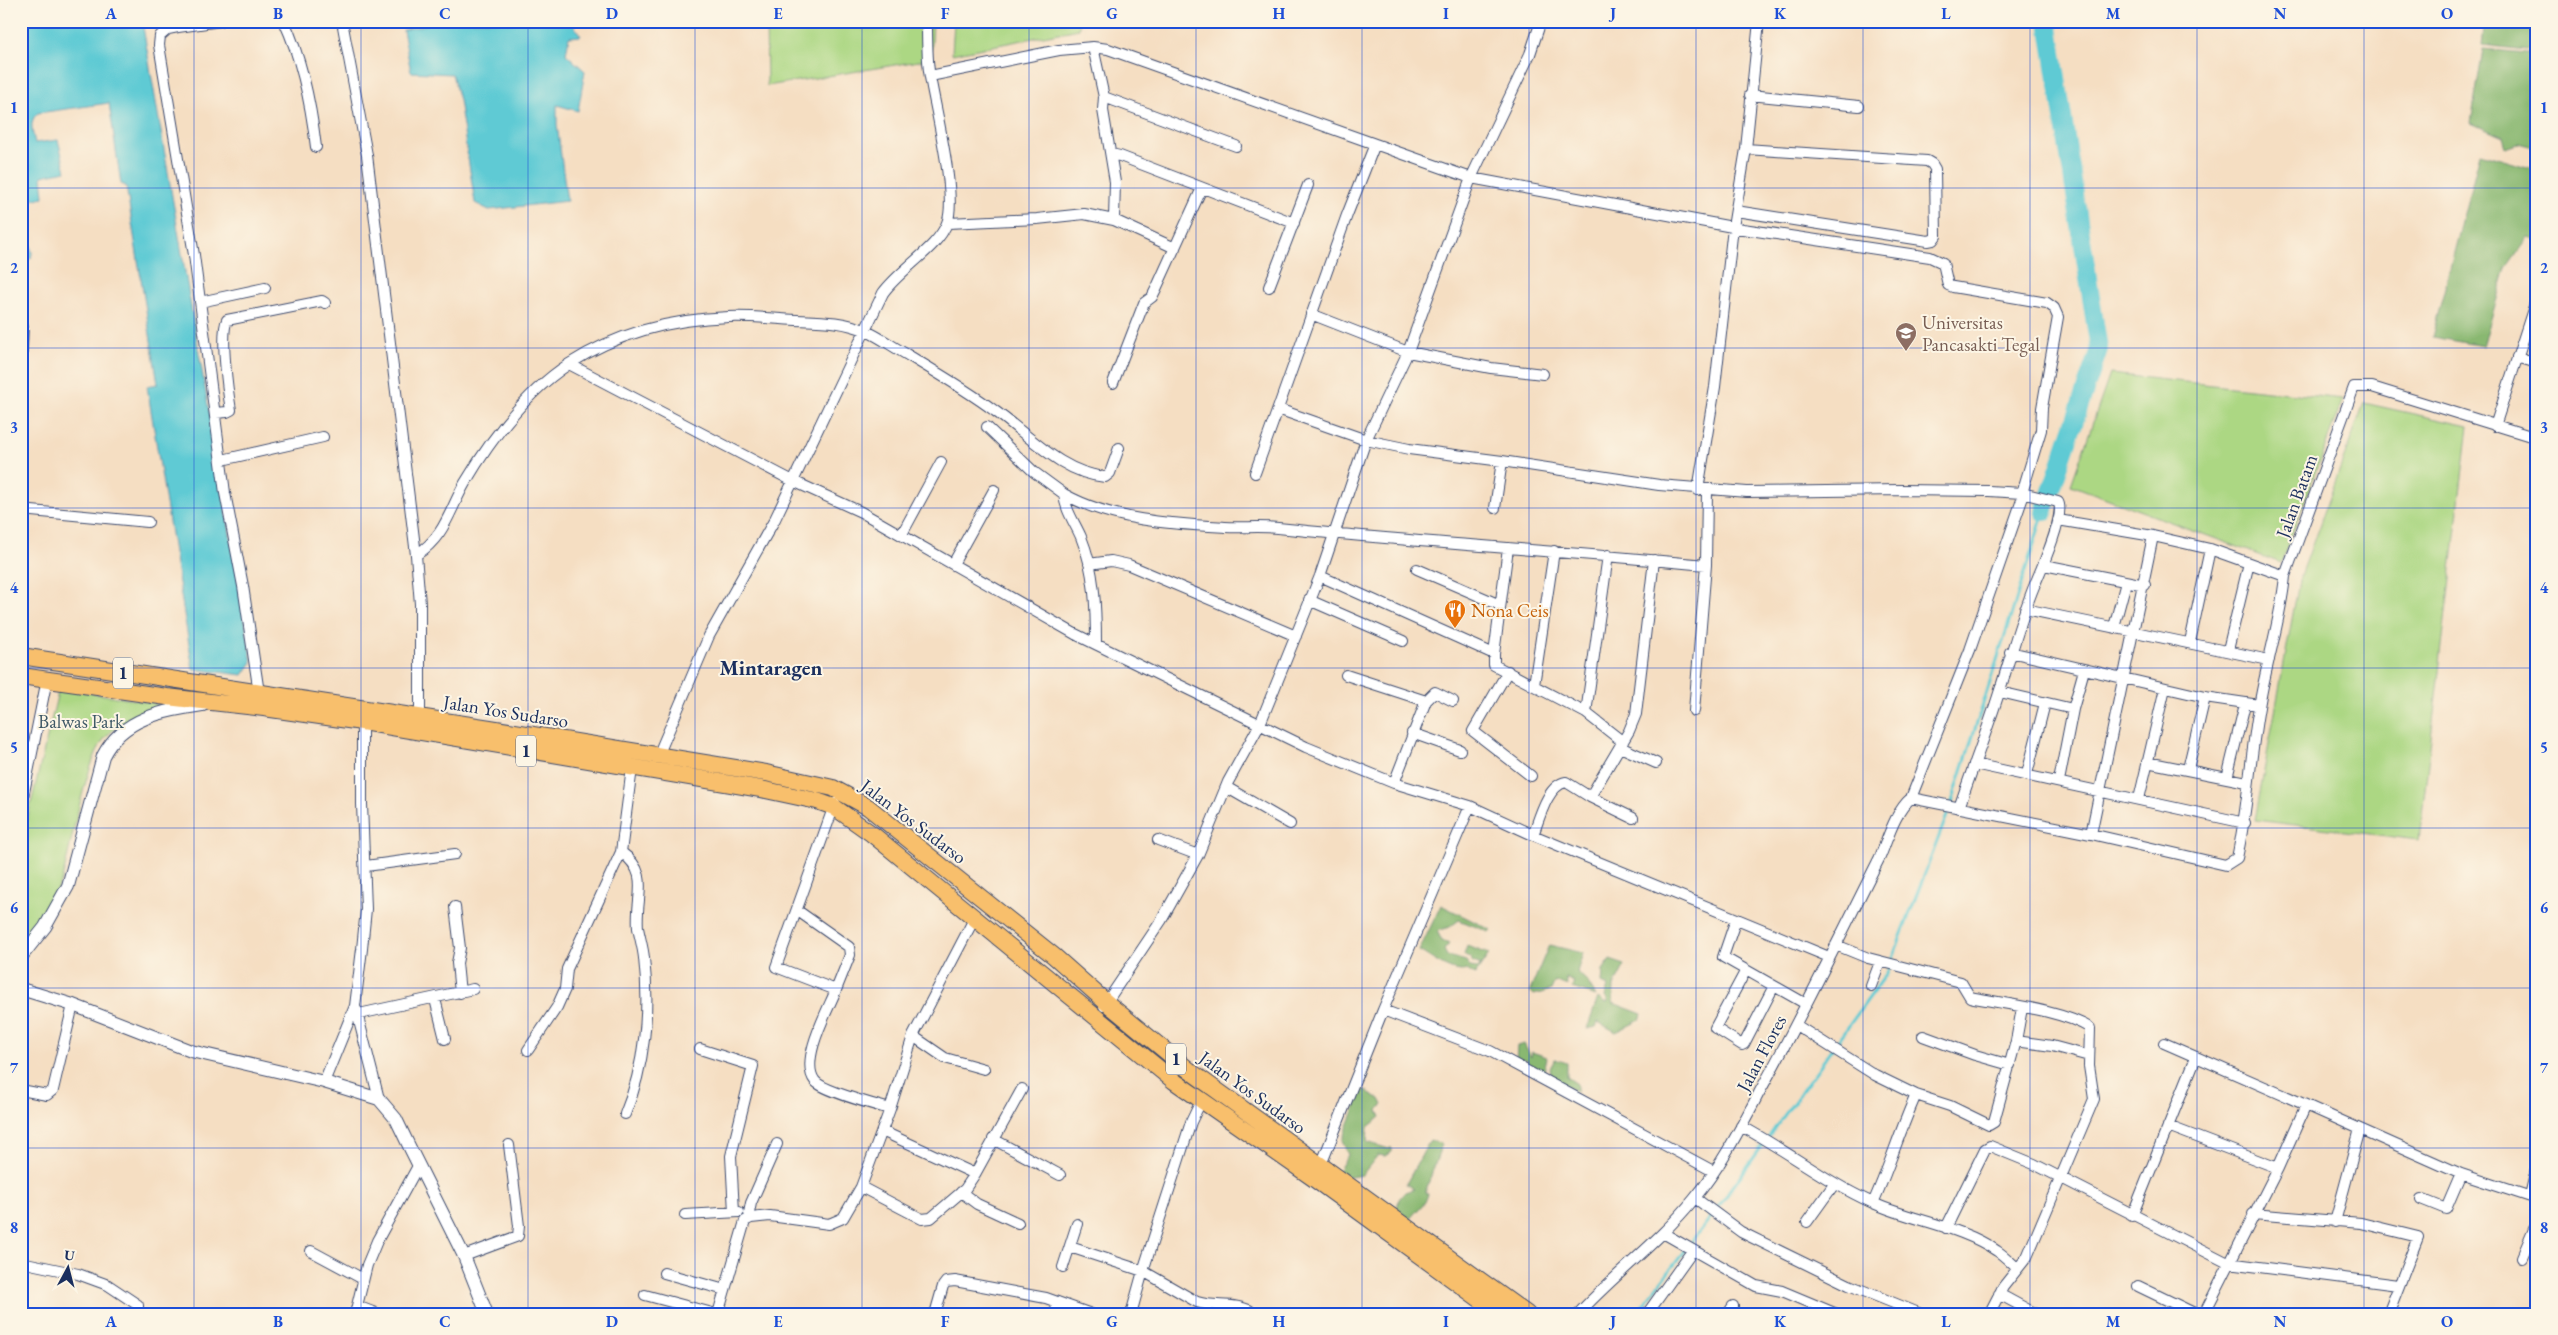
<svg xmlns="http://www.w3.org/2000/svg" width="2558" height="1335" font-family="'EB Garamond',serif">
	<rect width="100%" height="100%" fill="#fcf5e5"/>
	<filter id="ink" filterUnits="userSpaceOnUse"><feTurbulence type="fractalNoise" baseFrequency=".02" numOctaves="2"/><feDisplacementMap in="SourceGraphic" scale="10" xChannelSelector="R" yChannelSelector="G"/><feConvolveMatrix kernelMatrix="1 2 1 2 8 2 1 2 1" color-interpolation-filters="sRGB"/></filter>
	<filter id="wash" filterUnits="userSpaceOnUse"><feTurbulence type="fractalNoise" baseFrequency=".0096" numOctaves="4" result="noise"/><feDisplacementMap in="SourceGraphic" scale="20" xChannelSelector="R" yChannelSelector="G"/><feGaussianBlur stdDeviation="1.12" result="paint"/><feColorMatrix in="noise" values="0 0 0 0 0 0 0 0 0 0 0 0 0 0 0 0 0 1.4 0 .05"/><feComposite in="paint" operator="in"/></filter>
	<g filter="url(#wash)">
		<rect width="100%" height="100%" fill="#f5dec2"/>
		<path fill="#acd783" stroke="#648370" d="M766,21H933L931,59L767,86Z
			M954,21H1080L1079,29L952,54Z
			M2110,374L2343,399L2281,563L2071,485Z
			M2364,403L2468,426L2419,840L2255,820L2299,581Z
			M59,688L168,705C146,712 120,720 104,739C85,764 71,846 62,879L55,894L21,943V845Z"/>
		<path fill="#89b871" stroke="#527468" d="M2485,21H2537V51L2482,45Z
			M2483,49L2537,54V148L2518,143L2506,147L2503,137L2471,123Z
			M2480,153L2537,170V240L2528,237L2506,268L2483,346L2432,337Z
			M1441,905L1491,930L1489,932L1459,920L1450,927L1437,931L1442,941L1449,944L1444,950L1447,956L1466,961L1470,967L1477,968L1482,965L1473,962L1470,957L1464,955L1467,946L1489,954L1475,975L1467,970C1452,975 1432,958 1419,951Z
			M1549,945L1583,953L1577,972L1587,981L1596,996L1572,988L1574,982L1566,978L1567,986L1555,981L1551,990L1534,995L1530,991Z
			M1610,960L1625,965L1614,986L1613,1003L1642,1014L1640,1020L1616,1032L1598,1022L1596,1027L1587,1029L1598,998L1604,1003L1608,1002L1605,997L1608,986L1602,983L1603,970Z
			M1524,1044L1531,1057L1532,1052L1547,1057L1543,1076L1528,1067L1527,1059L1516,1061L1517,1046Z
			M1555,1059L1567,1063V1077L1577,1084V1092L1552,1079L1550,1068Z
			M1363,1089L1380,1099L1383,1105L1378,1110L1381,1117L1368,1127L1367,1142L1389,1149L1391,1147L1392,1152L1386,1156L1378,1155L1362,1175L1345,1178L1338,1171L1348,1155L1342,1140Z
			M1430,1140L1442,1144L1425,1193L1428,1194L1425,1202L1404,1225L1395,1218L1399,1199L1405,1192L1414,1189L1406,1184Z"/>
		<path fill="#5ecad4" stroke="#3c7c99" d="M21,21H142L252,662L243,675L193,669L147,386L158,384L126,186L121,184L109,103L38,113C28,121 33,133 35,143L58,140L66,171L42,176L44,197L23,202L32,253L31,258L21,265Z
			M441,21H571L581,36L569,37L566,54L585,71L578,111L557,105V125L567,201L489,210L475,203L459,100L452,74L411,72L403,30Z"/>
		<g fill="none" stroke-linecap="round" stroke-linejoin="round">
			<path stroke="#5ecad4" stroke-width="3" d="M1636,1314L1711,1217L1887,973L1951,805L2044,512"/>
			<path stroke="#5ecad4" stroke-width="18" d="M2044,512L2099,349L2048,21"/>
		</g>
	</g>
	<g filter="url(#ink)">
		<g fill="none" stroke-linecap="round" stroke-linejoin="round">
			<g stroke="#3c496d" stroke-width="12">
				<path id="minor" d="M221,21L178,27L168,29L160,36L159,45L194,255L225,493L243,586L259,693
					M284,21C302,60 311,105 316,147
					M342,21L367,155L416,555L420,604V718
					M930,76L1059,50L1093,47
					M1750,95L1859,106
					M1104,97L1236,146
					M1111,154L1120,156L1294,223
					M1736,211L1928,241L1933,240L1936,236L1935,169L1932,164L1927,161L1746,149
					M1114,220L1115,182L1103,110L1104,97L1093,47L1108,49L1375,144
					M948,223L1037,219L1084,214L1114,220L1175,248
					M1269,287L1308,185
					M200,302L265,288
					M1311,314L1408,352L1491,368L1543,374
					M21,318L23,329L21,367
					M2517,357L2537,363
					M569,364L793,481L861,512L1075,634L1306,747L1394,783L1470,806L1533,835L1829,957
					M1113,383L1144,303L1152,297L1156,289L1202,188
					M1278,409L1366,440L1409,449L1502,461L1659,485L1747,492L1900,490L1989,491L2022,493L2058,502C2066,513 2041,570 2035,584C2020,620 2011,656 1999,693C1987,731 1972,769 1959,808
					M216,413L227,412L231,410C228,393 220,334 227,320L322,301L325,303
					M2495,426L2537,297
					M987,427L1034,472L1064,494
					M222,460L323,437
					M1255,473L1347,215L1375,144L1471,178L1743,229L1930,257L1943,263L1948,285L1953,287L2047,303L2054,308L2058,317L2042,408L2041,430L2022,493
					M1698,490L1715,387L1733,227L1746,149L1759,21
					M1495,508L1502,461
					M21,510L148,522
					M2058,520L2153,536L2210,549L2285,576L2354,387H2372L2537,438
					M902,534L941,462
					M416,555C445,537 449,511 465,483C491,439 526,392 569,364C617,333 673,319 729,317C751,316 774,319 796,320C819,321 845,321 866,331C880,337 893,347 906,354C936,372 967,390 995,411C1029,435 1061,473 1105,477L1110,473L1119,448
					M953,564L994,490
					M1089,564L1111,561L1129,565L1296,636
					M2044,565L2145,585
					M1417,569L1500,605
					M1320,576L1494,654V665L1586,713L1623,742
					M1309,600L1403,641
					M2025,609L2269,660
					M2114,627L2126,582
					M2190,642L2210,549
					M1096,644C1096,608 1095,571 1081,537C1075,523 1065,510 1064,494C1112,521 1172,524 1225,527C1243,528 1261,526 1278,528C1421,543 1564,551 1706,565
					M2228,650L2249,563
					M2010,652L2205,697L2259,705
					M1494,654L1508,548
					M1508,671L1473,731L1531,776
					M1346,675L1426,701L1435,692L1453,701
					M1534,685L1554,551
					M2000,692L2073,709
					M1694,711L1706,565L1707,490
					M1586,713L1608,555
					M1412,733L1460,750
					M1620,747L1656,763
					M657,758L709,636L775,519L883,293C900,269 938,248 947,223C958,196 934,104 929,71C927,55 927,38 927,21
					M2147,762L2247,782
					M1974,764L2245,823
					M2188,769L2205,697
					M2027,774L2045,703
					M2227,778L2245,704
					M2059,781L2073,709L2084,670
					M1394,783L1426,701
					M1226,787L1290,824
					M1590,797L1633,818
					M1911,798L1970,650L2024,494
					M2139,799L2165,688
					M835,803L776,967L836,990C828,1010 799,1061 815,1081C823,1091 876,1105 890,1109
					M21,807L47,679
					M2091,834L2153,536
					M1533,835C1539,820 1547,785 1566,782L1590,797L1629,731L1636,714L1654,560
					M1158,840L1198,855
					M621,852C652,874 635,896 638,928C640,938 643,948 644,958C650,1010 645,1066 625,1114
					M366,866L455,854
					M455,907L460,948L457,963L460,993
					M798,911L849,947L850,955L836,990
					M1736,919L1723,957L1806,1004
					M1836,945L1868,958L1961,982L1970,997C2004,1004 2061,1010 2090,1028L2089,1066L2094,1099L2027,1257L2003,1287L1989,1314
					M1746,970L1715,1028L1742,1045L1744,1044L1774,986
					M1871,986L1880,962
					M435,999L445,1039
					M1104,1006L1161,921L1198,855L1228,782L1260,724L1320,576L1366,440L1408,352L1471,178L1530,54L1541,21
					M356,1009L379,1099
					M1383,1010L1490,1051L1713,1171
					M350,1016L473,989
					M1796,1025L1875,1075L1916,1095L1950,1106L1989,1125L1994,1122L1995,1118L2016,1041L2052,1046L2089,1056
					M913,1036L945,1058L984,1069
					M1923,1036L1975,1055L2010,1065
					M2016,1041L2022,1008
					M2164,1043L2306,1105
					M700,1049L753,1066L731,1156L734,1212
					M528,1050L557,1007L565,989L567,969L621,852L632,768
					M324,1082L355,1006L362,949L366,909L362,804V717
					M21,1090L47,1095L53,1090L73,1005
					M1741,1126C1786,1150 1826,1182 1873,1203C1913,1221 1961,1226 1997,1251C2005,1256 2011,1263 2017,1268
					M2168,1126L2278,1168
					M882,1131L975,1174
					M993,1139L1060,1175
					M1321,1165L1383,1010L1470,806
					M861,1187L922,1219L931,1218L965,1189L975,1174L1022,1089
					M961,1192L977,1204L1018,1223
					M2530,1196L2537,1165
					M1695,1198L1741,1232L1849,1285L1921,1314
					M2421,1199L2446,1209L2461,1174
					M1873,1203C1889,1168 1900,1130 1916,1095
					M2253,1214L2361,1223L2418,1237L2388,1314
					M685,1215L739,1212
					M2132,1216L2196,1057
					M751,1218L749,1213L751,1203L777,1144
					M1807,1222L1835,1183
					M2335,1222L2360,1129
					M1946,1228L1985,1149L1990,1146L2034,1164L2228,1263L2398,1285
					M1663,1233L1756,1286L1782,1291L1837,1314
					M1070,1247L1143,1271L1197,1302C1214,1308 1231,1302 1249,1310
					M311,1251L363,1279
					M464,1256L518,1236L519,1226L509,1145
					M2522,1257L2537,1222
					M21,1262L78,1274L108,1285L138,1305V1314
					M1063,1267L1077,1224
					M664,1273L725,1290
					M2138,1286L2196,1314
					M1999,1294L2036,1314
					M645,1295L716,1314
					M357,1306L378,1314
					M355,1314L367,1265L377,1241L418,1166
					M718,1314L745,1221L751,1218L770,1216L829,1224L843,1218L861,1187L890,1109L913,1036L974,919
					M935,1314L943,1286L946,1282L955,1281L1046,1298L1091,1314
					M1055,1314L1058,1302
					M1131,1314L1143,1271L1191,1122L1202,1099
					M1578,1314C1615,1274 1659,1242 1694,1199C1720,1168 1740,1129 1759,1093C1802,1016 1840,936 1880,857C1888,838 1895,812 1911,798L2091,834L2226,865L2237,858C2248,808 2250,757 2259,707C2266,663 2281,620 2285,576
					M1647,1314L1692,1251
					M1728,1314L1733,1306
					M2204,1314L2278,1168L2306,1105L2461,1174L2537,1199"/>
			</g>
			<g stroke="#3c496d" stroke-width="14">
				<path id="tertiary" d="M21,957L45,927L68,886L103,756C123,717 164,711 203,705
					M21,989L73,1005L191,1051L324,1082L379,1099L396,1119L410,1148L464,1256L487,1314"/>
			</g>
			<g stroke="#3c496d" stroke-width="18">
				<path id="trunk" d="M21,656L490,728L766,773L833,788L868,807L1054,956L1107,1003L1190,1071L1527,1314
					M21,676L167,697L264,708L362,722L761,789L817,801L834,807L872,834L1174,1081L1313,1178L1500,1314"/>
			</g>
			<use href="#minor" stroke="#fff" stroke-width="10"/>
			<use href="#tertiary" stroke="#fff" stroke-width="12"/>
			<use href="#trunk" stroke="#f8bf6c" stroke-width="16"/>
		</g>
	</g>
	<path fill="none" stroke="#1d4ed8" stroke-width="1" stroke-opacity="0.55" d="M194,21V1314M361,21V1314M528,21V1314M695,21V1314M862,21V1314M1029,21V1314M1196,21V1314M1362,21V1314M1529,21V1314M1696,21V1314M1863,21V1314M2030,21V1314M2197,21V1314M2364,21V1314M21,188H2537M21,348H2537M21,508H2537M21,668H2537M21,828H2537M21,988H2537M21,1148H2537"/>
	<defs>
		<g id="university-pin" transform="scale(1.125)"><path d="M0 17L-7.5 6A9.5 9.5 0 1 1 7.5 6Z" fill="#8d6e63" stroke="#fcf5e5"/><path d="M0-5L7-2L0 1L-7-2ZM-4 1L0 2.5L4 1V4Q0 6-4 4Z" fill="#fff"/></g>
		<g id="restaurant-pin" transform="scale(1.125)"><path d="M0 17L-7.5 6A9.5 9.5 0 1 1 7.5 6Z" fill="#e8710a" stroke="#fcf5e5"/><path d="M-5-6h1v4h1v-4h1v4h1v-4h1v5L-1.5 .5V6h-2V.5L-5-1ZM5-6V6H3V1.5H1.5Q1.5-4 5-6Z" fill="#fff"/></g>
	</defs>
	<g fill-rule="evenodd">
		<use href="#university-pin" x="1906" y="333"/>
		<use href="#restaurant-pin" x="1455" y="610"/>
	</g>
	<g text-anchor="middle" stroke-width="4" stroke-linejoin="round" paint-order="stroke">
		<g fill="#fcf5e5" stroke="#5e6a86" stroke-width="1">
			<rect x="113" y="657.5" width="20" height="31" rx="4"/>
			<rect x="516" y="735.5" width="20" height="31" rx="4"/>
			<rect x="1166" y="1043.5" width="20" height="31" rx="4"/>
		</g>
		<g font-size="18" font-weight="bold" fill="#1b2f5e">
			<text x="123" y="679">1</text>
			<text x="526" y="757">1</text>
			<text x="1176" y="1065">1</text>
		</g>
		<g font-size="19" fill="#785e54" stroke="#fcf5e5" text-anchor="start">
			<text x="1922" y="329">Universitas<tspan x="1922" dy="22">Pancasakti Tegal</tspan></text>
		</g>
		<g font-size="19" fill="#1b2f5e" stroke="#fcf5e5">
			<text transform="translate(2296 496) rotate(-70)" y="7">Jalan Batam</text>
			<text transform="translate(506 711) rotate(9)" y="7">Jalan Yos Sudarso</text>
			<text transform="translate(914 821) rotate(37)" y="7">Jalan Yos Sudarso</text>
			<text transform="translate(1761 1053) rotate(-62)" y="7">Jalan Flores</text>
			<text transform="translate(1253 1092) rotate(36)" y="7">Jalan Yos Sudarso</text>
		</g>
		<g font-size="19" fill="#c56008" stroke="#fcf5e5" text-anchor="start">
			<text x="1471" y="617">Nona Ceis</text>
		</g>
		<g font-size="19" fill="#3f5967" stroke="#fcf5e5">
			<text x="81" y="728">Balwas Park</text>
		</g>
		<g font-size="21" font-weight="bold" fill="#1b2f5e" stroke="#fcf5e5">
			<text x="771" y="675">Mintaragen</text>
		</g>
	</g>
	<rect width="2558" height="1335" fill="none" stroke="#fcf5e5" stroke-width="55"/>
	<g transform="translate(68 1268) rotate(7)" stroke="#fcf5e5" stroke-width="4" paint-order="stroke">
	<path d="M0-4L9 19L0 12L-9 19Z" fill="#1b2f5e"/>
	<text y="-8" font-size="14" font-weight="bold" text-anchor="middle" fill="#1b2f5e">U</text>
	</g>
	<rect x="28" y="28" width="2502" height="1280" fill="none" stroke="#1d4ed8" stroke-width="2"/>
	<g font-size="16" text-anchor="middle" font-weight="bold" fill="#1d4ed8">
		<text x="111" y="19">A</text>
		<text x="278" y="19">B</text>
		<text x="445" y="19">C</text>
		<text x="612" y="19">D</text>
		<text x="778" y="19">E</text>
		<text x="945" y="19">F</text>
		<text x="1112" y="19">G</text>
		<text x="1279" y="19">H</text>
		<text x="1446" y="19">I</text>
		<text x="1613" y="19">J</text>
		<text x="1780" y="19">K</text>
		<text x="1946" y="19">L</text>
		<text x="2113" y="19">M</text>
		<text x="2280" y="19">N</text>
		<text x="2447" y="19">O</text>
		<text x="14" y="113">1</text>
		<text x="2544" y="113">1</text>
		<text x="14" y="273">2</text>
		<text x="2544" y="273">2</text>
		<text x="14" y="433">3</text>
		<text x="2544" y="433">3</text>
		<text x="14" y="593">4</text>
		<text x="2544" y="593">4</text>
		<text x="14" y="753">5</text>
		<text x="2544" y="753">5</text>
		<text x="14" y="913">6</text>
		<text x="2544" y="913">6</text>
		<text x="14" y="1073">7</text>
		<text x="2544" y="1073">7</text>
		<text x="14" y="1233">8</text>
		<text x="2544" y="1233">8</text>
		<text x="111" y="1327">A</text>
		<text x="278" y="1327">B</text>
		<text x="445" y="1327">C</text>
		<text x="612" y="1327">D</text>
		<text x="778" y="1327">E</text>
		<text x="945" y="1327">F</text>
		<text x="1112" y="1327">G</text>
		<text x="1279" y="1327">H</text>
		<text x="1446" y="1327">I</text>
		<text x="1613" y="1327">J</text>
		<text x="1780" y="1327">K</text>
		<text x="1946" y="1327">L</text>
		<text x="2113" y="1327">M</text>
		<text x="2280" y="1327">N</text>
		<text x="2447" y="1327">O</text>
	</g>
</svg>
